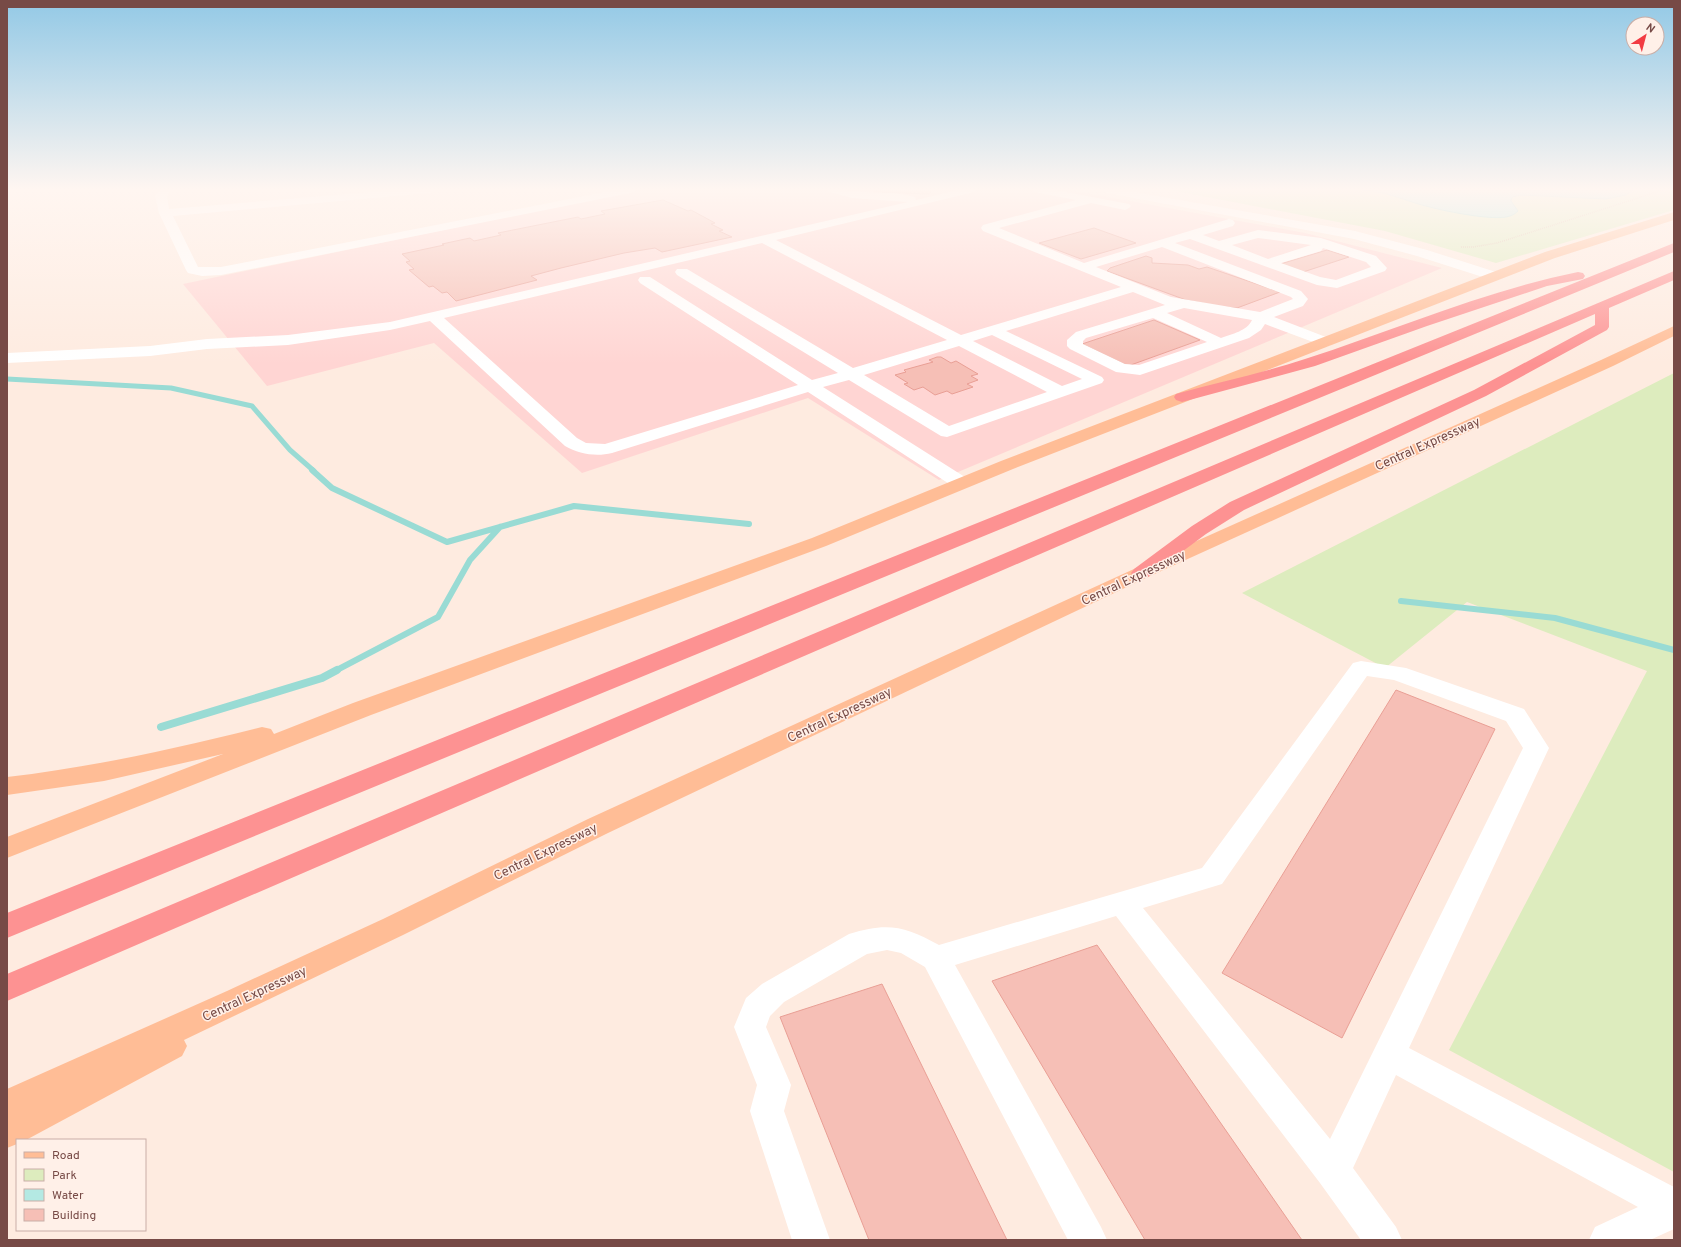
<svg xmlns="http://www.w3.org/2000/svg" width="1681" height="1247" font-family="Overpass,sans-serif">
	<rect width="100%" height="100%" fill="#feebe0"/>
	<path fill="#ffd5d3" d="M636,190H1070L1305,233L1442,268L939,480L808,398L582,473L434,343L267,386L183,284Z"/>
	<path fill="#ddecbe" d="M1170,190H1674V210L1496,263L1385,231Z
		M1674,373V1172L1449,1050L1647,671L1467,602L1385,668L1242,593Z"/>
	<path fill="#b4e9e3" stroke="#99dbd4" d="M1363,190H1633L1626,195L1606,199L1521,195L1512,197L1511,201L1518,211C1516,213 1513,215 1510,216C1495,222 1439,210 1422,205C1401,199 1384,191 1363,190Z"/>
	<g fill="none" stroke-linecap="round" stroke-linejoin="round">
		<path stroke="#99dbd4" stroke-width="5" d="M7,379L171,388L252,406L290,450L314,471"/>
		<path stroke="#99dbd4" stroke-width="6" d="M312,470L332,488L447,542L574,506L749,524
			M1401,601L1555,618L1674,650
			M335,671L438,617L470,560L500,527"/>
		<path stroke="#99dbd4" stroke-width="8" d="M161,727L322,678L337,670"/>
	</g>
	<path fill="#f6bfb6" stroke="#e99f95" d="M875,190H930V194L875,192Z
		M663,200L688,211L691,210L715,223L711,224L723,230L719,231L732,237L662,252L655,248L624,253L561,268L531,276L537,280L456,301L447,292L442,293L433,286L429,287L409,270L414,269L406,262L410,261L402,254L444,245L442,244L470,238L474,241L501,235L498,233L578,217L581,219L605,214L601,211Z
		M1094,228L1136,243L1081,259L1039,243Z
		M1327,250L1349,257L1300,273L1277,265Z
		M1146,256L1152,258V263L1188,265L1199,269L1207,267L1280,292L1237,308L1222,307L1186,300L1107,271L1110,268Z
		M1154,320L1200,340L1128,366L1082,344Z
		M937,357H941L951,363L956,361L978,374L971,376L978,380L967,384L973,387L952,394L947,391L935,395L923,387L914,390L904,384L908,383L895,375L906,372L904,370L933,362L929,360Z
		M1396,690L1495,729L1342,1038L1222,973Z
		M1097,945L1302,1240H1145L992,981Z
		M882,984L1007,1240H869L780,1017Z"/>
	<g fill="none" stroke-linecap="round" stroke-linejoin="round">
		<path stroke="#daa199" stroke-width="1.5" stroke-dasharray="0.5 1.5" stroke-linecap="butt" d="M1461,247H1473L1497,243L1663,190"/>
		<path fill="#fff" fill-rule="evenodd" d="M160,190H172L167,196L169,209L395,190H435L433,192L429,193L173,216L198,267H221L615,190H636L634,192L630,193L221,275L202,276L188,273L186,270L159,213L155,196Z
			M828,190C840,188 851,192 862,192C880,193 898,192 915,197L916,200L958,190H975L974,192L776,240L961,335L1121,287L983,231L981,228L983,225L1076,200L1035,192L1034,190H1055L1129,204L1131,206L1129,208L1125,210L1091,203L999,228L1084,263L1229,219L1233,220L1235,223L1233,226L1203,235L1219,241L1258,230L1321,238L1376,256L1387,268L1385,271L1337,288L1317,285L1190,239L1175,243L1301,291L1308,299L1303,306L1274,317L1331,339L1334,342L1331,345L1326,347L1321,345L1265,324L1261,330L1249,338L1140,375L1116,372L1070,349L1067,346V340L1076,332L1165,305L1133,292L1006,331L1102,377L1104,380L1102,383L947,437L941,436L849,380L823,387L968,479L970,483L968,487L961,489L954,487L808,392L612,453C596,457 579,454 565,446L430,321L390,330L288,345L207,349L150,356L7,363V353L150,346L207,339L288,335L390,322L908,202L852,198L830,192ZM1258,238L1311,245L1268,259L1232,245ZM762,243L947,340L853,368L687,269H677L675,272L677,275L838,373L812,380L650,277H640L638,280L640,283L798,385L605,444L586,443L577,438L444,318ZM1162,247L1291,297L1293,299L1260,312L1171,297L1096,267ZM1323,248L1366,262L1371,267L1336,280L1320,277L1281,263L1321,251ZM1184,308L1252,320C1247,331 1232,334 1221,338L1167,313ZM1153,318L1207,342L1139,365L1125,364L1083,344V341L1086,338ZM992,335L1082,379L1062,386L973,341ZM959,346L1047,392L949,426L864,375Z
			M1101,190H1123L1355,231L1427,250L1499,273L1501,276L1499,279H1489L1417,256L1354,239L1107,193L1103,192Z
			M1361,661L1406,668L1524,709L1549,748L1409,1048L1674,1187V1229L1650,1240H1589L1595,1227L1638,1207L1396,1075L1353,1168L1396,1227L1402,1240H1361L1320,1183L1116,916L955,965L1101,1227L1107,1240H1068L925,967L901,953L887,950L867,954L784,1002L770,1016L766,1027L791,1085L784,1111L830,1240H792L750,1111L757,1085L734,1027L746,998L762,984L849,934C887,922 905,926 939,945L1202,868L1353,663ZM1367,676L1394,680L1506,721L1523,748L1330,1139L1143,908L1222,884Z"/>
		<path fill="#ffbd96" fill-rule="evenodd" d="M1674,212V220L1555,258L1013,469L826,546L371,715L7,858V837L223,754L104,781L7,795V777C94,767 178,748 262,727L271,729L274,734L353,703L812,538L1001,461L1545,252Z
			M1674,326V336L1613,366L1148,577L608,833L403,935L184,1040L187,1046L182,1056L26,1140H17V1144L7,1148V1089L227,991L383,919L588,819L1134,569L1601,360Z"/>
		<path fill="#fd9292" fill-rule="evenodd" d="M1674,243V252L7,938V913Z
			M1674,271V280L1609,308V327L1607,330L1486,396L1244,510L1206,534L1148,577L1141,579L1134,577L1131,573L1134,569L1192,526L1230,502L1474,390L1595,325V314L7,1001V974Z
			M1578,272L1583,273L1585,276L1583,279L1547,286L1427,326L1315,366L1182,402L1176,400L1174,397L1176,394C1219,382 1263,373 1305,359C1395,330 1484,291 1578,272Z"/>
	</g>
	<linearGradient id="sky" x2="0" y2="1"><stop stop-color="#93c9e6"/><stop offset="0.52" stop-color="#fff6f1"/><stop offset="1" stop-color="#fff6f1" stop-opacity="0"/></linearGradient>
	<rect width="1681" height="364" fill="url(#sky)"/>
	<g text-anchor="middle" stroke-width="3" stroke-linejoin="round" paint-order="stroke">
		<g font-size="13" fill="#774a46" stroke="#fff0e8">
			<text transform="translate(1427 443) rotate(-24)" y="5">Central Expressway</text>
			<text transform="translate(1133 577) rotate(-25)" y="5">Central Expressway</text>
			<text transform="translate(839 714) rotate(-25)" y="5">Central Expressway</text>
			<text transform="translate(545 851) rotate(-26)" y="5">Central Expressway</text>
			<text transform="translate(254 993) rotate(-25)" y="5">Central Expressway</text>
		</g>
	</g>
	<rect width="1681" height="1247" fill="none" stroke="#774a46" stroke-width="16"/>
	<rect x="16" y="1139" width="130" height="92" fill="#fff0e8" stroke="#c9aea7"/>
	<rect x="24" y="1152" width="20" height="6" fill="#ffbd96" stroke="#c9aea7"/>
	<text x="52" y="1159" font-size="12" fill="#774a46">Road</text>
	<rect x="24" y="1169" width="20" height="12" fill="#ddecbe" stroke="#c9aea7"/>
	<text x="52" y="1179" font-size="12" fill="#774a46">Park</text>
	<rect x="24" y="1189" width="20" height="12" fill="#b4e9e3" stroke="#c9aea7"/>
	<text x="52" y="1199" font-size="12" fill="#774a46">Water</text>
	<rect x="24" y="1209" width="20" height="12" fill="#f6bfb6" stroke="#c9aea7"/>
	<text x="52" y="1219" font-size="12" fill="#774a46">Building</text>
	<g transform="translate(1645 36) rotate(36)"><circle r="19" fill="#fff0e8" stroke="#c9aea7"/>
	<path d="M0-3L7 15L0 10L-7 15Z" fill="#f23b42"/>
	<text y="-6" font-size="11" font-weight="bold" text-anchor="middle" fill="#774a46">N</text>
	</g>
</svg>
